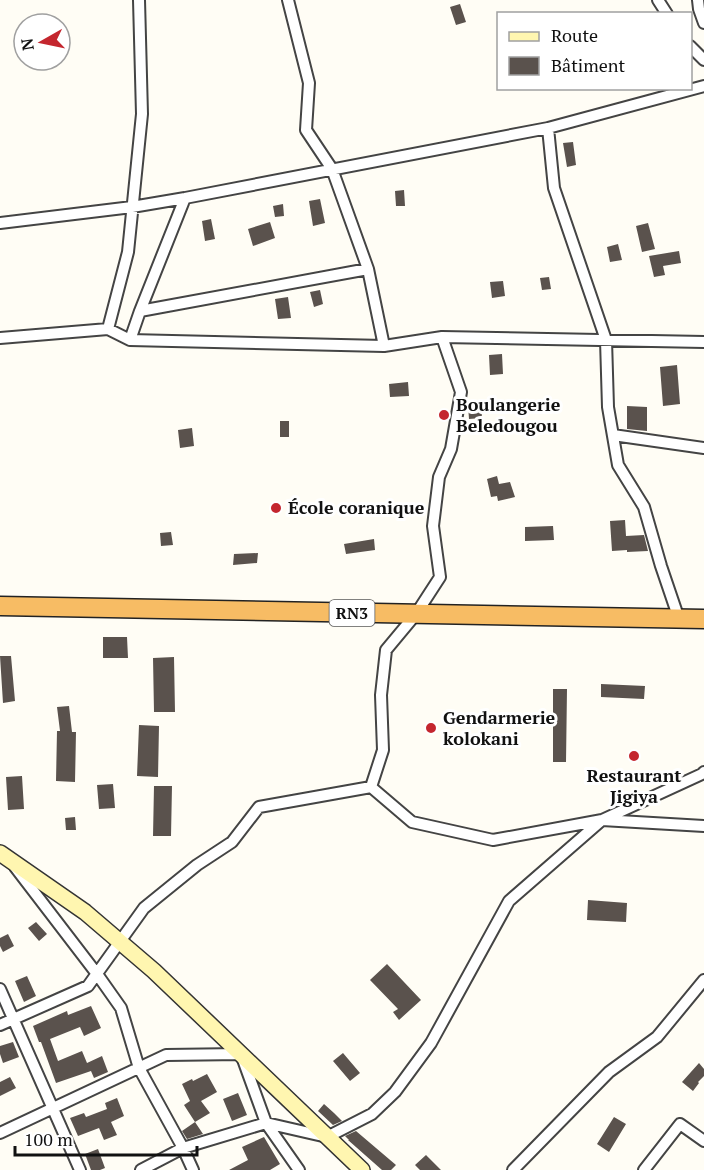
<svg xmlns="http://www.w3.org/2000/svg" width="704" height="1170" font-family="'PT Serif',serif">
	<rect width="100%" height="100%" fill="#fffdf5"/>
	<path fill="#5a524d" d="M460,4L466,22L456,25L450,7Z
		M573,142L576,165L567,167L563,143Z
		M404,190L405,206H396L395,191Z
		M320,199L325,223L313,226L309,201Z
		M283,204L284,216L275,217L273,206Z
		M211,219L215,239L205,241L202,221Z
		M270,222L275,238L253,246L248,229Z
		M648,223L655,249L642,252L636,226Z
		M618,244L622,260L610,262L607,247Z
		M679,251L681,263L663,266L665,275L654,277L649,256Z
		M549,277L551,289L542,290L540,278Z
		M503,281L505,296L492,298L490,282Z
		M320,290L323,304L314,307L310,292Z
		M288,297L291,318L278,319L275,299Z
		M502,354L503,374L490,375L489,355Z
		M677,365L680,404L663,406L660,367Z
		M408,382L409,396L390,397L389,384Z
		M481,404L482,418L469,419L468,405Z
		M627,406L647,407V431L627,429Z
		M280,421H289V437H280Z
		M192,428L194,446L180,448L178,430Z
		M497,476L499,484L510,482L515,497L498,501L497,496L491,497L487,479Z
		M625,520L626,536L644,535L648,551L627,552V550L612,551L610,521Z
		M553,526L554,540L525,541V527Z
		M171,532L173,545L161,546L160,533Z
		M374,539L375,550L346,554L344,544Z
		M258,553L257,563L233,565L234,554Z
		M103,637H127L128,658H103Z
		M0,656H11L15,701L3,703Z
		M174,657L175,712H154L153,658Z
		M601,684L645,686L644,699L601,697Z
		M553,689H567L566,762H553Z
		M69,706L72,732H76L75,782L56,781L57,731H60L57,707Z
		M139,725L159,726L158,777L137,776Z
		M22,776L24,809L8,810L6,777Z
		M113,784L115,808L99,809L97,785Z
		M154,786H172L171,836H153Z
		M75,817L76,830H66L65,818Z
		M588,900L627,903L626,922L587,920Z
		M36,922L47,934L39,941L28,928Z
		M8,934L14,946L3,952L0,946V938Z
		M387,964L421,1000L399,1020L393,1012L398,1009L370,980Z
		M27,976L36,996L24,1002L15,981Z
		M91,1006L101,1028L84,1036L80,1027L50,1039L58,1061L82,1051L87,1063L102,1056L108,1072L94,1078L91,1071L56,1083L41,1042H39L33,1026L67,1011L68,1015Z
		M13,1042L19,1057L3,1063L0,1054V1046Z
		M343,1053L360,1073L350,1081L333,1061Z
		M699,1063L704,1069V1076L698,1082L699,1083L693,1091L682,1082Z
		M207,1074L217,1092L201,1101L210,1113L195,1122L184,1105L190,1101L182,1084L192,1079L193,1081Z
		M10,1077L16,1088L0,1096V1082Z
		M238,1093L247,1115L232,1121L223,1099Z
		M117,1098L124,1116L111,1122L117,1135L104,1140L99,1128L78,1136L70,1118L84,1113L86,1117L107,1109L105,1103Z
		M324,1104L334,1113L342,1121L333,1125L318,1111Z
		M614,1117L626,1124L609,1152L597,1144Z
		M195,1122L203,1134L187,1139L182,1131Z
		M356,1131L396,1165L391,1170H382L348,1140H349L345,1136Z
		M264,1137L280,1164L270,1170H229L248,1160L242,1147Z
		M98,1149L105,1168L100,1170H91L85,1154Z
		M426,1155L441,1170H420L415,1165Z"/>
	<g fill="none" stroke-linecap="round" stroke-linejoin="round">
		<g stroke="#444" stroke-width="14">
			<path id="minor" d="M288,0L309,83L306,130L332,169L368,269L384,346
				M658,0L667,14
				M698,0L699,9L704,23
				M690,46L704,60
				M548,128L554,188L606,340L608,407L618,465L644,507L661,566L679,619
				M0,223L132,207L185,198L548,128L704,86
				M140,311L185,198
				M108,329L128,252L142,114L139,0
				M0,338L108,329L130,340L384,346L442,337L704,342
				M130,340L140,311L368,269
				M613,435L704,448
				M371,787L412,822L493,840L602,820L704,826
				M15,867L97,974L121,1008L139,1068L183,1148L193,1170
				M0,989L80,1170
				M0,1025L88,986L144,908L197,865L232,842L259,807L371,787L383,750L381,695L386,650L416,614L440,577L433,526L439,477L451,449L461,392L442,337
				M0,1133L166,1055L241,1054L266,1123L299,1170
				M141,1170L183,1148L266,1123L327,1137L372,1114L395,1092L431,1043L509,901L602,820L702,774L704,772
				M513,1170L609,1072L657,1037L704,980
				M644,1170L680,1124L704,1141"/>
		</g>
		<g stroke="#333" stroke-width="18">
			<path id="secondary" d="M0,853L85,912L154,971L362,1170"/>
		</g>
		<g stroke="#222" stroke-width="21">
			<path id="trunk" d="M0,606L704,619"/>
		</g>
		<use href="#minor" stroke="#fff" stroke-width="10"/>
		<use href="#secondary" stroke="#fff6b0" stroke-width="15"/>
		<use href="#trunk" stroke="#f7bc64" stroke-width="18"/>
	</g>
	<g fill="#c4262e" stroke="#fff" stroke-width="2">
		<circle cx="444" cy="415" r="6"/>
		<circle cx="276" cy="508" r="6"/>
		<circle cx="431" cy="728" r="6"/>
		<circle cx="634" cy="756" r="6"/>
	</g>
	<g text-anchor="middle" stroke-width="6" stroke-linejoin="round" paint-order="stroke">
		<rect fill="#fff" stroke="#585858" stroke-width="1.5" x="329.5" y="600" width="45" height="26" rx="4.5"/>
		<g font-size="16" font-weight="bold" fill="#111">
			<text x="352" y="619">RN3</text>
		</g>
		<g font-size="18" font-weight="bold" fill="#111" stroke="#fff" text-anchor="start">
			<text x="456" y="411">Boulangerie<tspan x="456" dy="21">Beledougou</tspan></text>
			<text x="288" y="514">École coranique</text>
			<text x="443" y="724">Gendarmerie<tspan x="443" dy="21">kolokani</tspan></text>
			<text x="634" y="782" text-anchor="middle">Restaurant<tspan x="634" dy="21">Jigiya</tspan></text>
		</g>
	</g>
	<rect x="497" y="12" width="195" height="78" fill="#ffffff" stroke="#a0a0a0" stroke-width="1.5"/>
	<rect x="509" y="32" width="30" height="9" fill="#fff6b0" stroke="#a0a0a0" stroke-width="1.5"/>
	<text x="551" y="42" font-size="18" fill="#111111">Route</text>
	<rect x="509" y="57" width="30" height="18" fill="#5a524d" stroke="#a0a0a0" stroke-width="1.5"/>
	<text x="551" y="72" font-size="18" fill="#111111">Bâtiment</text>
	<g transform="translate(42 42) rotate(261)"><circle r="28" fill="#ffffff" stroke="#a0a0a0" stroke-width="1.5"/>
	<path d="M0-4.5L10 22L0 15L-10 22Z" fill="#c4262e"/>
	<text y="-9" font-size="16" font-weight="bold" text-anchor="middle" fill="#111111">N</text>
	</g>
	<path d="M15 1146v9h182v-9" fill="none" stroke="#111111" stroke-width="3"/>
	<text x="24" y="1146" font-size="18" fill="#111111" stroke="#ffffff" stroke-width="4.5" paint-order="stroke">100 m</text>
</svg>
